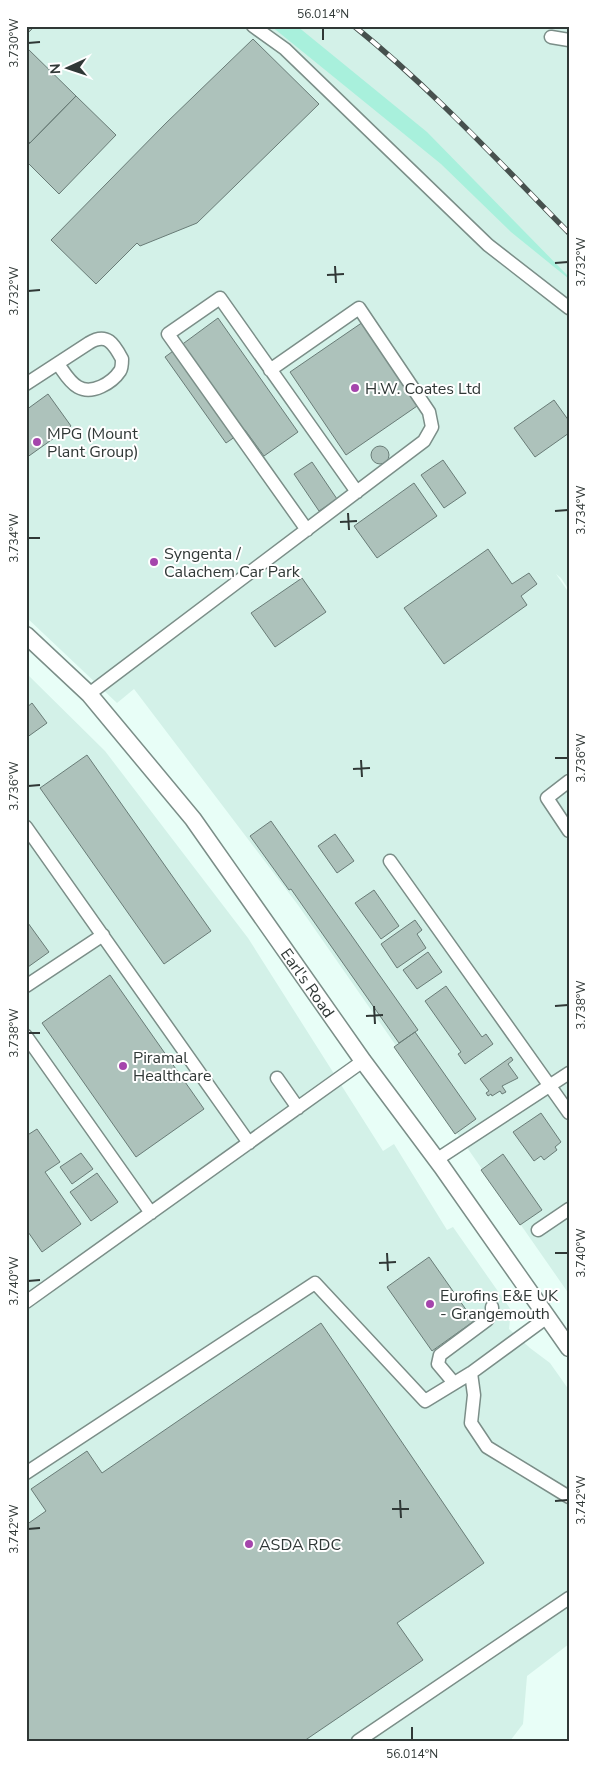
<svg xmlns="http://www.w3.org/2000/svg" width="595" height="1767" font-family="'Nunito Sans',sans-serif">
	<rect width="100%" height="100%" fill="#e8fef7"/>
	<path fill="#d3f1e8" d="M26,26H569V590L561,578L556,574L569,593V1294L298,905L134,689L117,703L26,617Z
		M26,673L105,751L248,938L383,1151L394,1144L447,1230L453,1227L511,1310L509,1329L530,1348L550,1363L569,1390V1644L527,1676L523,1724L510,1741H26Z"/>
	<path fill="#a8f0dc" d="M271,26H297L427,132L569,277V279L511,232L441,164Z"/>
	<path fill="#adc2bb" stroke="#697c77" d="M26,26H35L26,35Z
		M253,39L319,104L197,223L140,246L137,243L96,284L51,240L166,123Z
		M26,47L76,96L30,143L26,139Z
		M76,96L116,135L59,194L26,161V147Z
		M218,318L298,432L264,456L245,430L226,443L165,357Z
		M363,322L420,404L346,455L290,372Z
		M48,394L71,426L26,458V410Z
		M554,400L569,421V433L535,457L514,428Z
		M371 455a9 9 0 1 1 18 0a9 9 0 1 1-18 0Z
		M443,460L466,493L444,508L421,475Z
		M312,462L337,499L319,511L294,474Z
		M414,483L437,516L377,558L354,526Z
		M488,549L512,584L529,573L537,584L521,596L527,605L444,664L404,608Z
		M302,578L326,612L275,647L251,613Z
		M32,703L47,723L26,738V708Z
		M87,755L211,931L164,964L40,788Z
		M271,821L418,1030L399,1043L291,889L289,890L250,836Z
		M335,834L354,861L337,873L318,846Z
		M374,890L399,926L381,939L355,903Z
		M415,920L422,930L417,934L426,948L397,968L381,944Z
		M28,923L49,952L28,967L26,964V925Z
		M428,952L442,972L417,989L403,970Z
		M110,975L204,1109L136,1157L42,1023Z
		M446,986L482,1037L486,1034L493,1044L465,1064L458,1054L461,1052L425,1001Z
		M415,1032L476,1119L455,1134L394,1047Z
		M511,1057L513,1060L508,1064L518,1078L502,1086L506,1092L502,1094L500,1091L492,1096L491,1094L488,1096L486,1093L489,1091L480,1079Z
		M541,1113L561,1142L555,1147L557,1150L544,1160L541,1156L534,1161L513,1132Z
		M37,1129L60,1162L45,1172L81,1224L42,1252L26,1229V1136Z
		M81,1153L93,1169L72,1184L60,1167Z
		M503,1154L542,1210L520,1225L481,1170Z
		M97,1173L118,1202L91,1221L70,1192Z
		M429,1257L474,1321L432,1351L387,1287Z
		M321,1323L484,1563L397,1623L423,1660L304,1741H26V1525L46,1511L31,1489L87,1451L102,1473Z"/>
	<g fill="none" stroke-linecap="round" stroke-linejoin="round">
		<g stroke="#7b8e88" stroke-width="15">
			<path id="minor" d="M253,26L285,49L488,245L569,308
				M551,37L569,40
				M26,384L89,343C107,332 114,344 122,359C122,363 122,368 120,371C112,383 92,395 78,387C69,382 64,372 58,364
				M307,530L168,334L220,298L357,492
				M89,694L424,441L432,427L429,412L359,308L270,370
				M569,781L547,798L569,831
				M26,827L249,1143
				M390,861L569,1113
				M26,986L103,935
				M26,1036L151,1213
				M277,1078L298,1108
				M436,1160L569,1073
				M538,1230L569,1209
				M26,1302L363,1061
				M471,1373L474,1395L471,1423L487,1447L569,1497
				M454,1383L438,1364L440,1355L487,1320L492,1312V1307
				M26,1473L315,1283L425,1401L471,1373L546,1318
				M358,1741L569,1598"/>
		</g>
		<g stroke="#7b8e88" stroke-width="19">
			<g id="major">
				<path id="s1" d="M26,635L89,694L193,819L363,1061L442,1167L569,1348"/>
			</g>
		</g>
		<use href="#minor" stroke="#fff" stroke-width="12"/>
		<use href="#major" stroke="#fff" stroke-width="16"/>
		<g stroke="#47514e" stroke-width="5.5">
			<path id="rail" d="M354,26C432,89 499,162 569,233"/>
		</g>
		<use href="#rail" stroke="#fff" stroke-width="4" stroke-dasharray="11" stroke-linecap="butt"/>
	</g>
	<path fill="none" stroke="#303836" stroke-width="2" d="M323,28V40M28,43L40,42M555,263L568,262M335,266L336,283M327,275L344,274M28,291L40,290M555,511L568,510M348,513L349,530M340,522L357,521M28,538H40M555,758H568M361,760L362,777M353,769L370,768M28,786L40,785M374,1006L375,1024M555,1006L568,1005M366,1016L383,1015M28,1033H40M387,1253L388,1271M555,1253H568M379,1263L396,1262M28,1281L40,1280M400,1500L401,1518M555,1501L568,1500M392,1509H409M28,1529L40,1528M412,1727V1740"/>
	<g fill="#a545ac" stroke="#fff" stroke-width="2">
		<circle cx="355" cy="388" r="5"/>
		<circle cx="37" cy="442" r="5"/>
		<circle cx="154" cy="562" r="5"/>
		<circle cx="123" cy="1066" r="5"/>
		<circle cx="430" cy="1304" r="5"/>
		<circle cx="249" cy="1544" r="5"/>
	</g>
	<g text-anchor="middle" stroke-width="4" stroke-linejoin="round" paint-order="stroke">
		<g font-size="16" fill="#303836" stroke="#fff" text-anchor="start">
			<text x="365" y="394">H.W. Coates Ltd</text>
			<text x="47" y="439">MPG (Mount<tspan x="47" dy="18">Plant Group)</tspan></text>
			<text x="164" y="559">Syngenta /<tspan x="164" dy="18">Calachem Car Park</tspan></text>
			<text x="133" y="1063">Piramal<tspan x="133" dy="18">Healthcare</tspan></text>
			<text x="440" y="1301">Eurofins E&amp;E UK<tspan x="440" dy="18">- Grangemouth</tspan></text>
			<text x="259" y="1550">ASDA RDC</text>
		</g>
		<g font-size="16" fill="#303836" stroke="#fff">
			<text dy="6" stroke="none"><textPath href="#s1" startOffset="449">Earl's Road</textPath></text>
		</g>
	</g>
	<rect width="595" height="1767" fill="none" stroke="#ffffff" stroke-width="55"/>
	<g transform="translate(68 68) rotate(267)" stroke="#ffffff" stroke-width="4" paint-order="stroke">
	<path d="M0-4L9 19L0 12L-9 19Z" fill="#303836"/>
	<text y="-8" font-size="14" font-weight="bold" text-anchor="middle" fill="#303836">N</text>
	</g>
	<rect x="28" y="28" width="540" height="1712" fill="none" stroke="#303836" stroke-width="2"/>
	<g font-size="12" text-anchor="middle" fill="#303836">
		<text x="323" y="18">56.014°N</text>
		<text transform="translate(14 43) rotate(-90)" y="4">3.730°W</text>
		<text transform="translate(581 262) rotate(-90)" y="4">3.732°W</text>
		<text transform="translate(14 291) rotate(-90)" y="4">3.732°W</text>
		<text transform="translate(581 510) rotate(-90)" y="4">3.734°W</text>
		<text transform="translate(14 538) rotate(-90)" y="4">3.734°W</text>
		<text transform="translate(581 758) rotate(-90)" y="4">3.736°W</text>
		<text transform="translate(14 786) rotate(-90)" y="4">3.736°W</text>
		<text transform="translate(581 1005) rotate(-90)" y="4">3.738°W</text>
		<text transform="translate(14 1033) rotate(-90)" y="4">3.738°W</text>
		<text transform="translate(581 1253) rotate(-90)" y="4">3.740°W</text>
		<text transform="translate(14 1281) rotate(-90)" y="4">3.740°W</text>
		<text transform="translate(581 1500) rotate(-90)" y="4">3.742°W</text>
		<text transform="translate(14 1529) rotate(-90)" y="4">3.742°W</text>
		<text x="412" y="1758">56.014°N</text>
	</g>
</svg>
